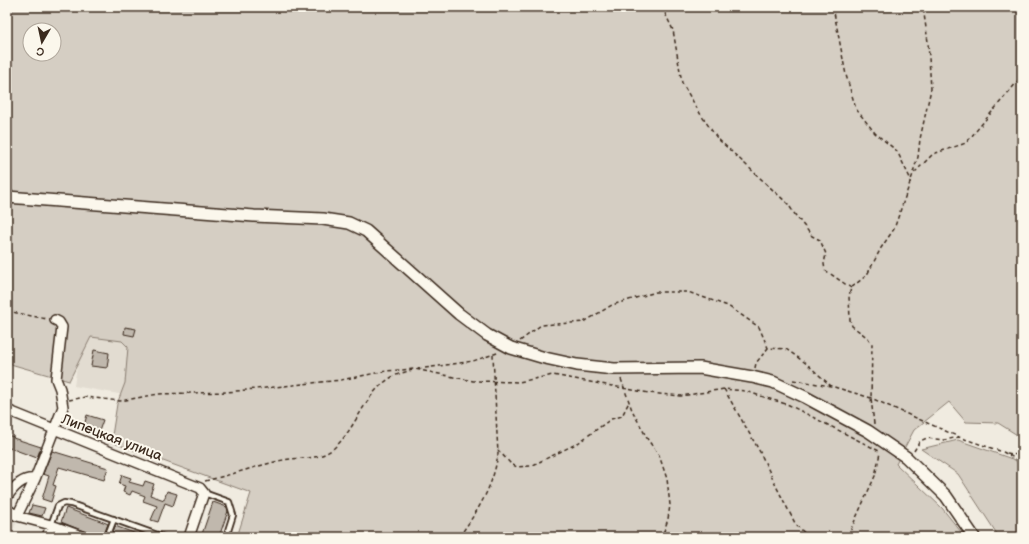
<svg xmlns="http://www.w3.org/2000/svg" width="1029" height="544" font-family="'Balsamiq Sans',sans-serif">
	<rect width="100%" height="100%" fill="#f0ebe0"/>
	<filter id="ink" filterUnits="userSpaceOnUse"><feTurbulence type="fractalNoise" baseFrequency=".025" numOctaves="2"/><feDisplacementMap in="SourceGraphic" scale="8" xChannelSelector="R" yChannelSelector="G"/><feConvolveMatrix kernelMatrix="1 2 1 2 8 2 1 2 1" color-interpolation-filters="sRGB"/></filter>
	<g filter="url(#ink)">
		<path fill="#e2dcd1" d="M84,319L142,328L130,396L74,386Z
			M7,517L17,521L10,537H7Z"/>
		<path fill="#d5cec3" stroke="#887c70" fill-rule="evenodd" d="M7,7H1022V438L998,423L966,422L949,402L914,430L896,464L942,508L965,537H237L251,493L111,442L117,404L125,383L128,347L122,341L91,337L69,381L7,363ZM30,30H54V54H30Z
			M958,440L1015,460L1022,468V537H999L958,474L921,449Z"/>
		<path fill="#c0b8ad" stroke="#3b2a1e" d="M125,327L136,329L134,336L124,334Z
			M94,350L109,353L107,368L91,366Z
			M87,415L103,420L98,434L83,429Z
			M7,435L14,437L13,438L41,447L37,458L10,448L7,454Z
			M52,451L108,468L104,480L59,467L53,485L56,486L51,502L42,499L49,476L43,474Z
			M122,475L131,478L129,482L143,486L145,481L154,484L150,495L164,500L167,491L177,494L173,506L165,503L158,522L151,520L157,506L143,501L145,496L132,491L130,495L123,492L125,486L119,484Z
			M213,502L227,507L228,511L219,537H201Z
			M32,505L45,508L42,516L29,513Z
			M66,508L106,523L108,524L103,537H98L61,522Z
			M115,526L142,536V537H111Z"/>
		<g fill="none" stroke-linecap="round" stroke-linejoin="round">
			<g stroke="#3b2a1e" stroke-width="8">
				<path id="service" d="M204,493L229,502L233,515L226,537
					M51,525L58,506L64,503L71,504L163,537
					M107,537L114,519"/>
			</g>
			<g stroke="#3b2a1e" stroke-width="12">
				<path id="minor" d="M7,410L200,488L204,493L189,537
					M7,497C13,488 23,477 35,479L63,407L60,389L56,379L62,327L59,322L55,320
					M7,509L17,516L51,525L84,537
					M17,516L35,479
					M47,537L51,525"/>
			</g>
			<g stroke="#3b2a1e" stroke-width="14">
				<path id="tertiary" d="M7,197L254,216L323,219L349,223L366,231L459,314L487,335L511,348L545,358L577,365L614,369L700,368L752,377L773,382L805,397L868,431L906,457L946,496L974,537"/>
			</g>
			<path stroke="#3b2a1e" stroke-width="1.5" stroke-dasharray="4 3" stroke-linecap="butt" d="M662,7L673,30L682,83L701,115L717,138L788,204L796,216L812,236L820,240L826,254L824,264L825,270L851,288
				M833,7L846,75L856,109L875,133L897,151L911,180
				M913,172L918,157L920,139L931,89L928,42L923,7
				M7,311L47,319
				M520,341L541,325L584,322L612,305L656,292H688L728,306L759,327L768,348
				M755,368L756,363L768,348L786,349L807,364L831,386
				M418,369L473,361L500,352
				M621,379L632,410L648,440L659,455L667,479L670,505L668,519L662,537
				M793,380L831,386L871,398L959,437
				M724,389L760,452L776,486L796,525L809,537
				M69,400L85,397L120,401L158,394L227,392L341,380L386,371L415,369L473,381L519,382L553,375L649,393L681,396L724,389L745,391L789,405L881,452
				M874,424L871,398L872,344L868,338L852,326L850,320L849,296L851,288L867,275L881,248L894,229L913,174L933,154L966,143L1022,76
				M498,450L511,464L517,467L531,466L578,443L611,419L622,416L629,402
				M914,451L920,441L927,438L944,440L959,437L1003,452L1022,462
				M1007,453L1022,456
				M205,481C230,475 254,467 278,461C297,456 318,462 334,448C357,428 364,393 392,377C397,374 406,372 412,370
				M459,537C478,510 493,488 498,454L493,355
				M852,537L851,529L875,476L880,453"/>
			<use href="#service" stroke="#fbf7ec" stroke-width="4.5"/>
			<use href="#minor" stroke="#fbf7ec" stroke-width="9"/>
			<use href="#tertiary" stroke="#fbf7ec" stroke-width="11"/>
		</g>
	</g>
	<g text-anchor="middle" stroke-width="4" stroke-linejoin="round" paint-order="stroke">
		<g font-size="14" fill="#3b2a1e" stroke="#fbf7ec">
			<text transform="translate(112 437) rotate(21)" y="5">Липецкая улица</text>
		</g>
	</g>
	<rect width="1029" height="544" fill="none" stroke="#fbf7ec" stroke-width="24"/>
	<rect x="12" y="12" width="1005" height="520" fill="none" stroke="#3b2a1e" stroke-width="1.5" filter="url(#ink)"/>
	<g transform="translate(42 42) rotate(189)"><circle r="19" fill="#fbf7ec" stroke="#aea59a"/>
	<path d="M0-3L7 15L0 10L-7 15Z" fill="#3b2a1e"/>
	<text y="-6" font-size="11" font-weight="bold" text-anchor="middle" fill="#3b2a1e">С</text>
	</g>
</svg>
